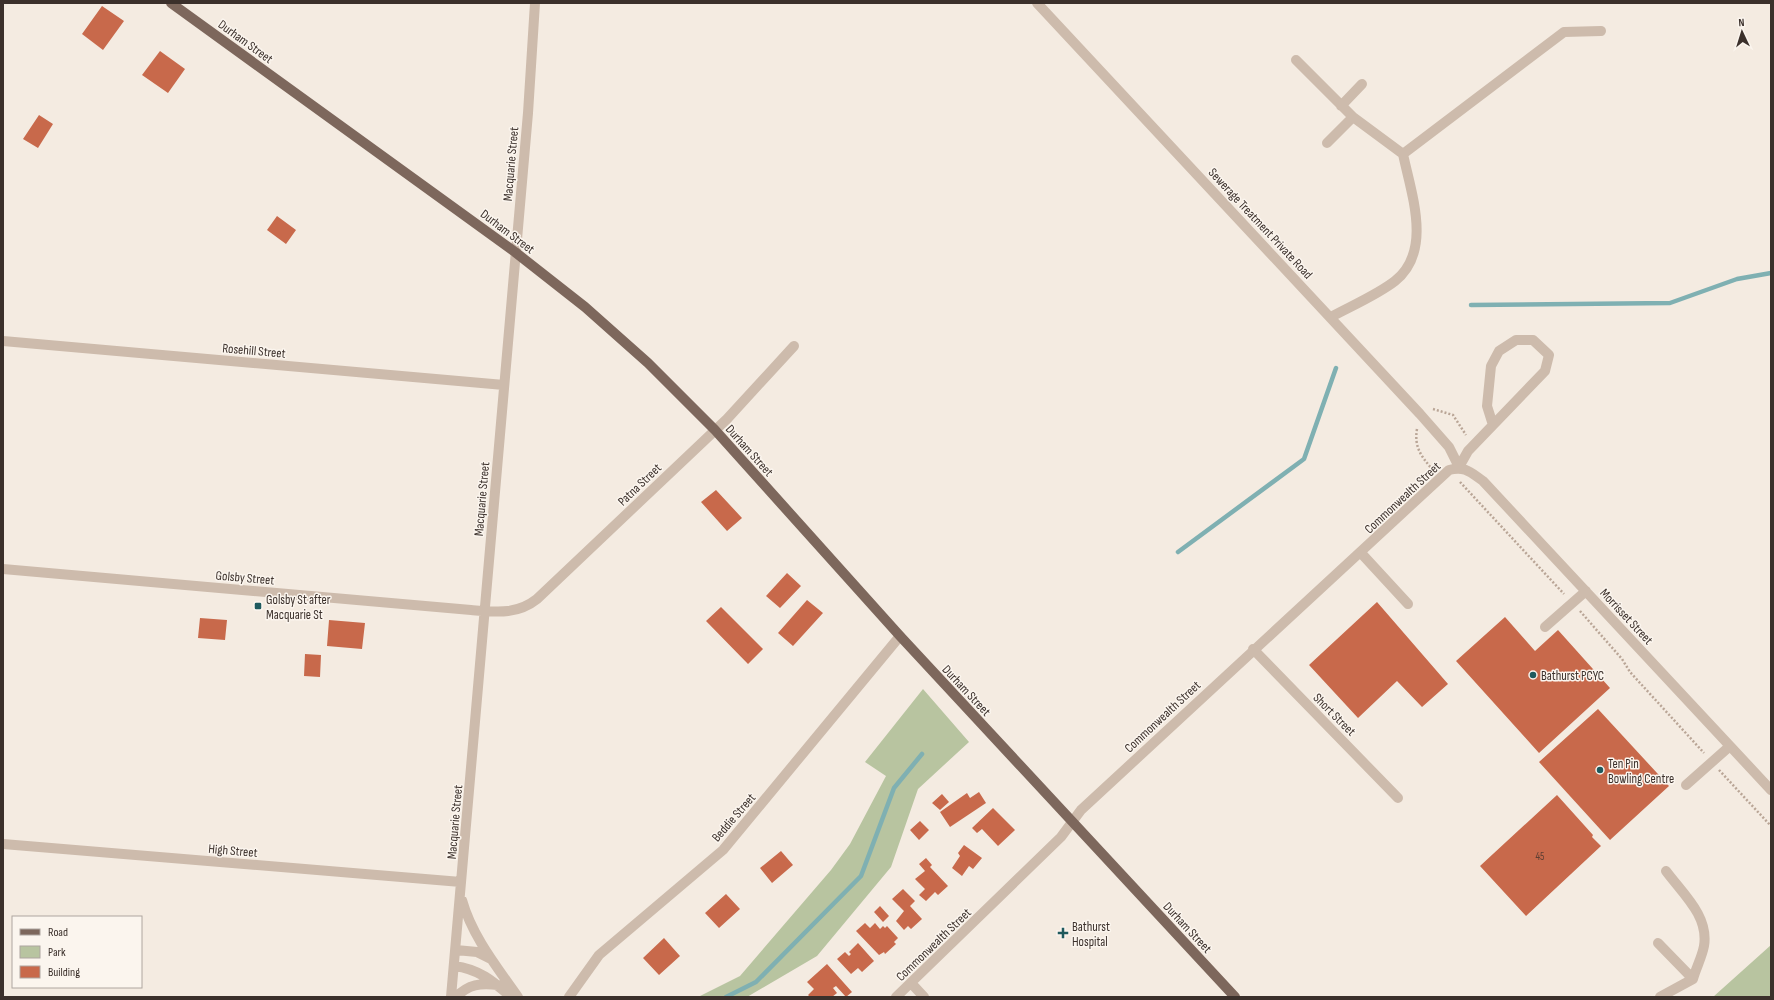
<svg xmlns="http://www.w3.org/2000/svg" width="1774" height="1000" font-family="'Sofia Sans Condensed',sans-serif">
	<rect width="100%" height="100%" fill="#f4ebe1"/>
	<path fill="#b8c4a0" d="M923,689L969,742L918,789L891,867L817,956L747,997H698L740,976L831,870L850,844L886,776L865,762Z
		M1771,945V997H1713Z"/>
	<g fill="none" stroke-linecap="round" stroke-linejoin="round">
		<path stroke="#7fb0b2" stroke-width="4.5" d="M1471,305L1670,303L1737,279L1771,273
			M1178,552L1304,459L1336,368
			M726,997L756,982L861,876L894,788L922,754"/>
	</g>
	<path fill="#c8694b" d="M102,6L124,21L103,50L82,34Z
		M160,51L185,69L168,93L142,75Z
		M39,115L53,124L38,148L23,139Z
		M277,216L296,230L286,244L267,230Z
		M716,490L742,518L727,531L701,502Z
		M787,573L801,586L780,608L766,596Z
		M807,600L823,613L793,646L778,633Z
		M1377,602L1448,684L1422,707L1397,681L1358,718L1309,665Z
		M721,607L763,649L748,664L706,621Z
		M1505,617L1535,651L1558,630L1610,688L1539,753L1456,661Z
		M200,618L227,620L225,640L198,638Z
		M329,620L365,623L362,649L327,646Z
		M305,654L321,655L320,677L304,676Z
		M1598,709L1669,786L1610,840L1539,762Z
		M979,792L986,803L950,827L940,812L967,793L970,798Z
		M942,794L949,802L940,810L932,803Z
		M1557,795L1593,835L1592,837L1601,846L1526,916L1480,866Z
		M993,808L1015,830L998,846L982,829L977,833L972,828Z
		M920,821L929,830L919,840L910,830Z
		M964,845L982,858L973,869L969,866L962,876L952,868L960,856L958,853Z
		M781,851L793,865L772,883L760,868Z
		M926,858L932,865L930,867L948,886L938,895L935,892L926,901L919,895L925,889L915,879L925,871L919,864Z
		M903,889L915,901L910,906L922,919L911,929L908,926L904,930L896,921L904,911L892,899Z
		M726,894L740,909L719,928L705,913Z
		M880,906L889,916L883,922L874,912Z
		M865,923L870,928L875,923L880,929L883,926L885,928L887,926L898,938L894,942L896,944L885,954L884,952L879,955L856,931Z
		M664,938L680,956L659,975L643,958Z
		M858,943L874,961L862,972L858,968L851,974L837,959L845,952L849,956L851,954L849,952Z
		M827,964L852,992L846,997L836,986L833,988L837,993L832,997H810L808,995L814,989L807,982Z"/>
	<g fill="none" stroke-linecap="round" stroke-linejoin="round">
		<path stroke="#b9a596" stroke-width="2.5" stroke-dasharray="2 2" stroke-linecap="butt" d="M1433,409L1453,415L1466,435
			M1417,429C1414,447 1421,456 1432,469
			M1460,482L1564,594
			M1580,611L1622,659L1630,672L1704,753
			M1719,770L1771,826"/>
		<path stroke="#cdbbac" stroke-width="10" d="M1037,3L1420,414L1449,447L1459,467
			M1296,60L1353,117L1403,154C1411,193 1433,251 1395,281C1377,295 1351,306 1331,317
			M1341,106L1362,84
			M1327,143L1353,117
			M1403,154L1564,32L1601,31
			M3,341L504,385
			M1459,467L1468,451L1545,371L1549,355L1533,340H1516L1499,351L1491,366L1487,406L1493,425
			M1361,553L1408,604
			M3,569L471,610C496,612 517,615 537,599L727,419L794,346
			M1545,627L1586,591
			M1253,649L1398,798
			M1686,785L1730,746
			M3,844L461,882
			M1666,871C1683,894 1709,916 1704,946C1702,957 1696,968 1693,979
			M462,900C472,936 497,967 518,997
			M1658,943L1693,979
			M456,950L477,952L491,959
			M454,966C479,969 493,981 511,997
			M911,983L924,997
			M451,997L528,113L535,3
			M456,997C469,984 480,983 498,985
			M569,997L599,955L723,850L900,636
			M896,997L1061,837L1081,810L1449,470C1465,466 1470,472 1483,481L1771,790
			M1660,997L1693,979"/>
		<path stroke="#7d675c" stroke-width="10" d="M171,3L515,252L585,307L648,363L715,430L900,636L1235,997"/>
	</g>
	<g fill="#1f5a5e" stroke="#fbf5ee" stroke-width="1.5">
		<rect x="254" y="602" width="8" height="8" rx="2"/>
		<circle cx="1533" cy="675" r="4"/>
		<circle cx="1600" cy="770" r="4"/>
		<path d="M1061 927h4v4h4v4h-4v4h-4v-4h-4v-4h4z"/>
	</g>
	<g text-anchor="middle" stroke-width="3" stroke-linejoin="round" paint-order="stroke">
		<g font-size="11" fill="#5e3e33">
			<text x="1540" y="860">45</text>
		</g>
		<g font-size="13" fill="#3b302b" stroke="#fbf5ee">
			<text transform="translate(246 41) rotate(36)" y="5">Durham Street</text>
			<text transform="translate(510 164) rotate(-85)" y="5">Macquarie Street</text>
			<text transform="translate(1261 223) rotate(47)" y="5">Sewerage Treatment Private Road</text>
			<text transform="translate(508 231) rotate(37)" y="5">Durham Street</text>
			<text transform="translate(254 350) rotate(5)" y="5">Rosehill Street</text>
			<text transform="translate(750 450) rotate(48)" y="5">Durham Street</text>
			<text transform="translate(639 484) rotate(-44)" y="5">Patna Street</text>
			<text transform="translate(1402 497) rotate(-43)" y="5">Commonwealth Street</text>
			<text transform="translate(481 499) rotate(-85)" y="5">Macquarie Street</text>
			<text transform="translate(245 577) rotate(5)" y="5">Golsby Street</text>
			<text transform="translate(1627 616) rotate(47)" y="5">Morrisset Street</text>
			<text transform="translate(967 690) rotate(47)" y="5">Durham Street</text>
			<text transform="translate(1335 714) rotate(45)" y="5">Short Street</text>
			<text transform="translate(1162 716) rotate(-43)" y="5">Commonwealth Street</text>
			<text transform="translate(733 817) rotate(-49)" y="5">Beddie Street</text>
			<text transform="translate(454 822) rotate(-85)" y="5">Macquarie Street</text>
			<text transform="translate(233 850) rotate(5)" y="5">High Street</text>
			<text transform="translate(1188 927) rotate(47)" y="5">Durham Street</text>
			<text transform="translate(933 944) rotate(-44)" y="5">Commonwealth Street</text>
		</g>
		<g font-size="13" fill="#3b302b" stroke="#fbf5ee" text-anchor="start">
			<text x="266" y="604">Golsby St after<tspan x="266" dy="15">Macquarie St</tspan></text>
			<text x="1541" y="680">Bathurst PCYC</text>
			<text x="1608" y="768">Ten Pin<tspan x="1608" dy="15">Bowling Centre</tspan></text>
			<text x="1072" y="931">Bathurst<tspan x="1072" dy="15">Hospital</tspan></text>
		</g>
	</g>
	<rect width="1774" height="1000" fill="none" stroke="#3b302b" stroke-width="8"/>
	<rect x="12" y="916" width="130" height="72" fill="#fbf5ee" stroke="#aea6a0"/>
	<rect x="20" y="929" width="20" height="6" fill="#7d675c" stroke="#aea6a0"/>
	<text x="48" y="936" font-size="12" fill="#3b302b">Road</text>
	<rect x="20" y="946" width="20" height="12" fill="#b8c4a0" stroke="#aea6a0"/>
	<text x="48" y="956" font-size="12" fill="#3b302b">Park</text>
	<rect x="20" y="966" width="20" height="12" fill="#c8694b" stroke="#aea6a0"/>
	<text x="48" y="976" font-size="12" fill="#3b302b">Building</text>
	<g transform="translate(1742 32) rotate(356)" stroke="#fbf5ee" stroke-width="3" paint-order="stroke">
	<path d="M0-3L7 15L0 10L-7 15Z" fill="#3b302b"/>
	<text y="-6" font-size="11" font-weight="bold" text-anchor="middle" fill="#3b302b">N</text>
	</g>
</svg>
